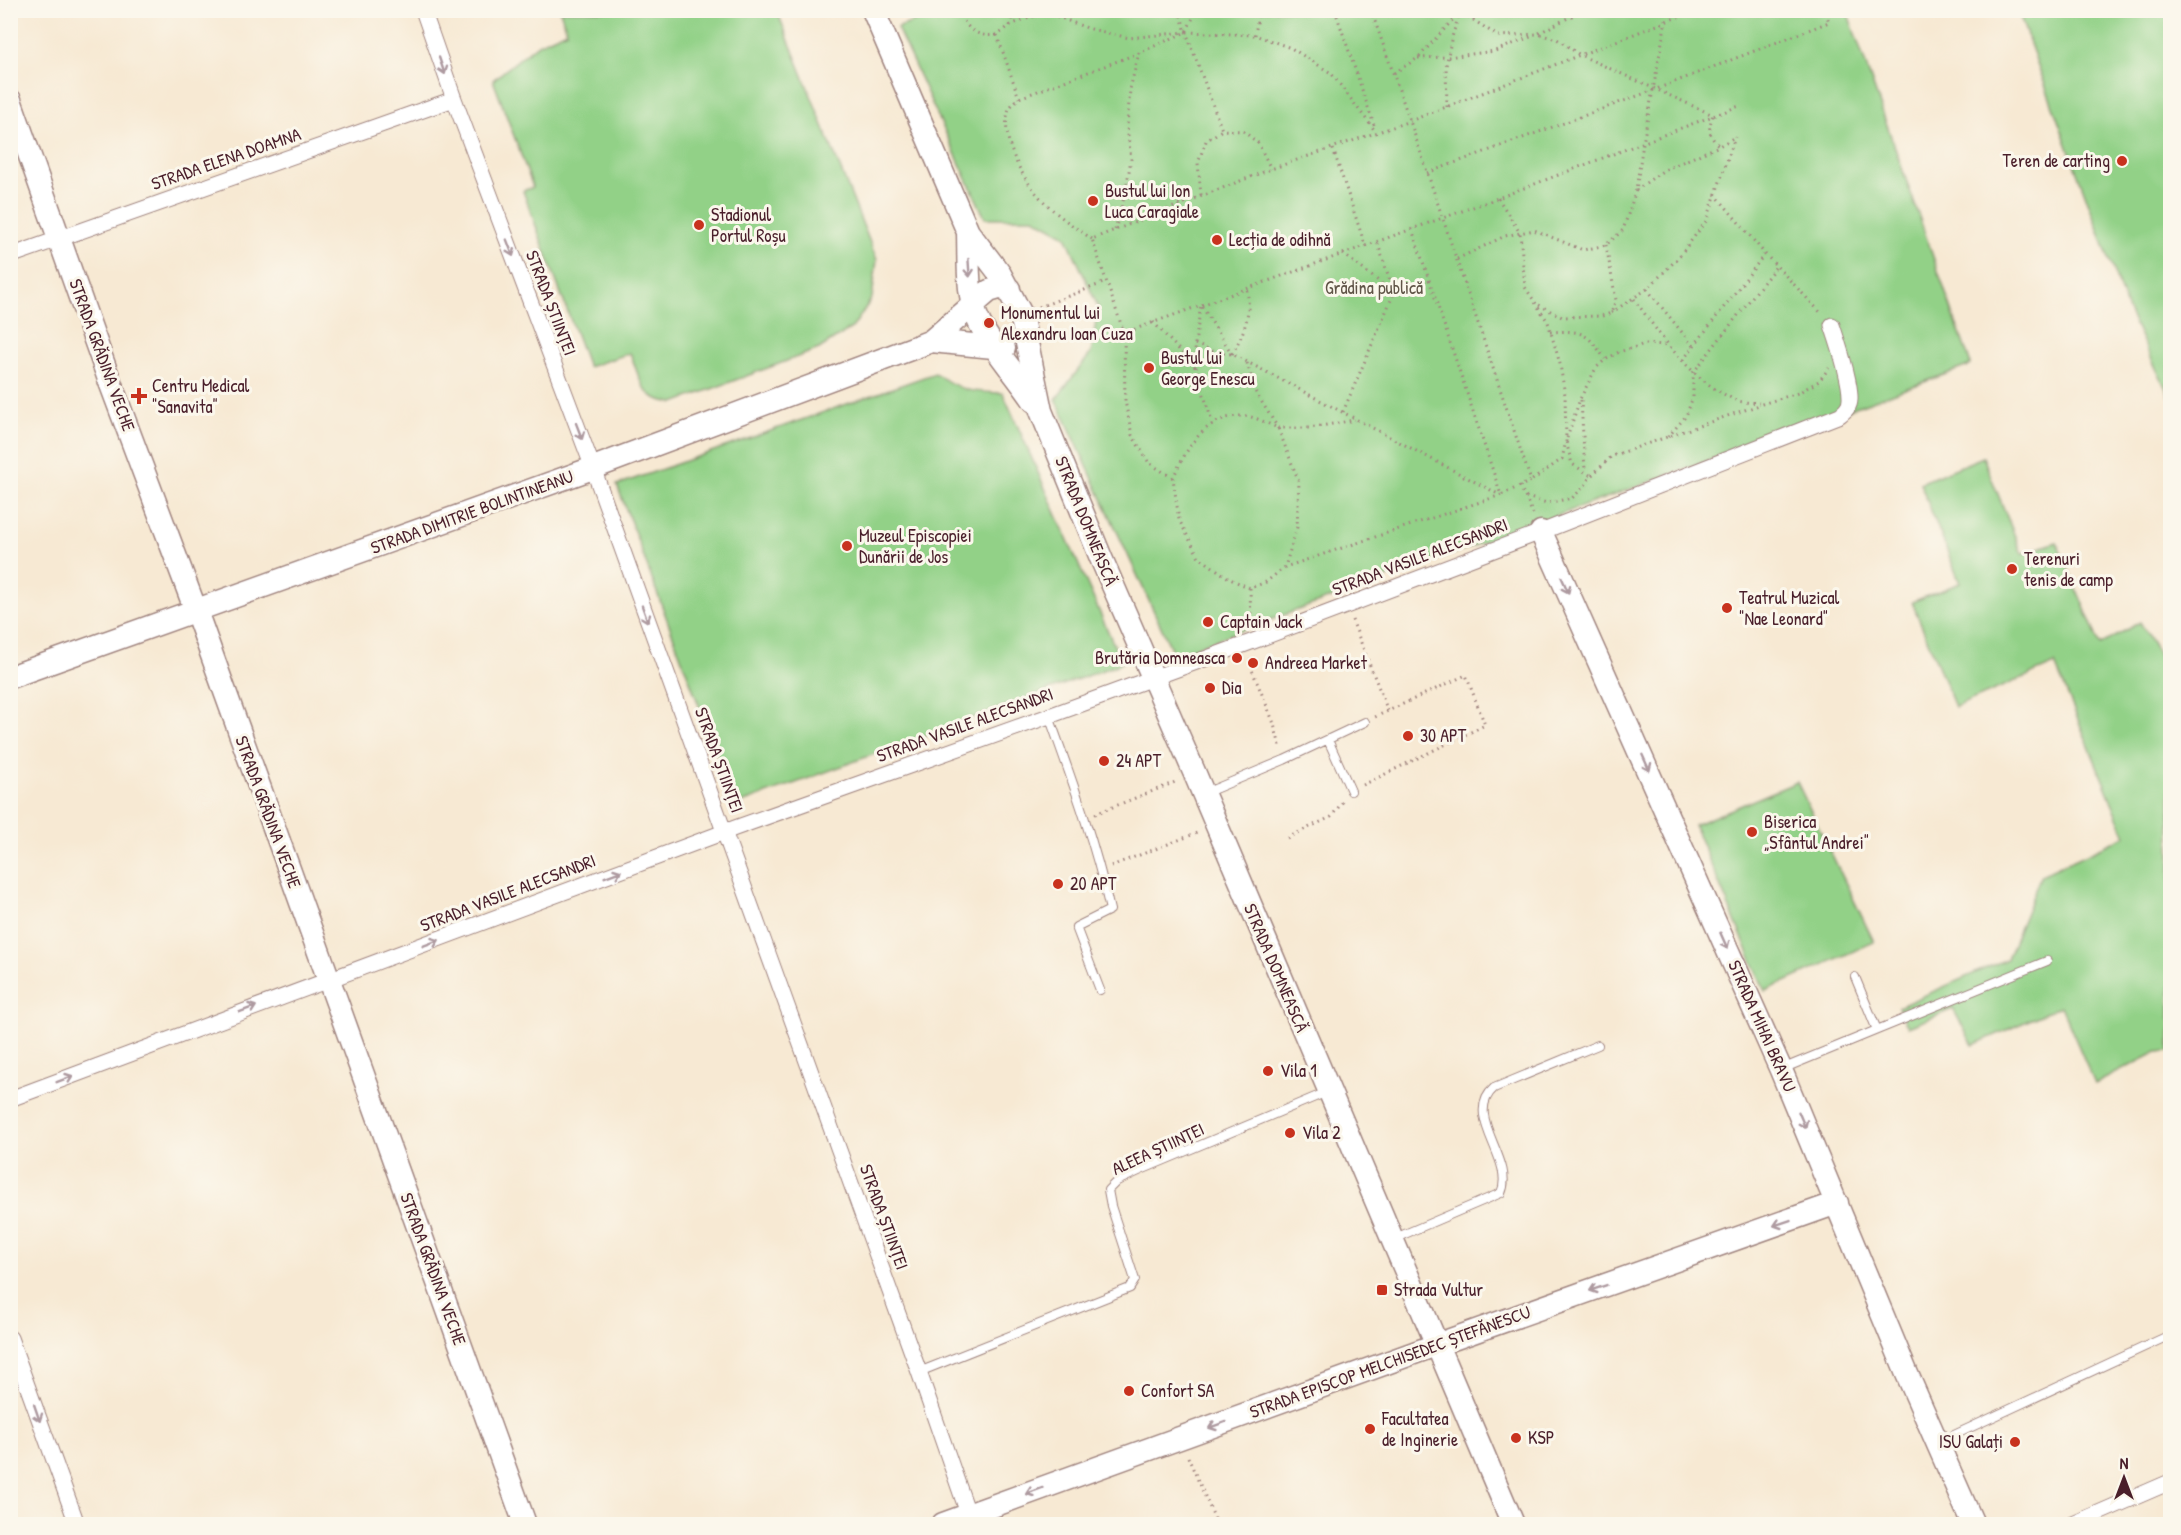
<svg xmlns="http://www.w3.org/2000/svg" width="2181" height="1535" font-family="'Patrick Hand',sans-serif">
	<rect width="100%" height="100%" fill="#fbf7ec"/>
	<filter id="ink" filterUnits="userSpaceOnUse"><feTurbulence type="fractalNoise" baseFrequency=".0167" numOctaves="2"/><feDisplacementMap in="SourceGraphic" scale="12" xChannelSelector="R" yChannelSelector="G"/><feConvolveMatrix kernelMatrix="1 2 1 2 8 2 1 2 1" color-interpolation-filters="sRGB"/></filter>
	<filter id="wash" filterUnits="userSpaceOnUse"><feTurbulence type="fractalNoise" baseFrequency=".008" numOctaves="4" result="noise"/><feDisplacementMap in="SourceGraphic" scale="24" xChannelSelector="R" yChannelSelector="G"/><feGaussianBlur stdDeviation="1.35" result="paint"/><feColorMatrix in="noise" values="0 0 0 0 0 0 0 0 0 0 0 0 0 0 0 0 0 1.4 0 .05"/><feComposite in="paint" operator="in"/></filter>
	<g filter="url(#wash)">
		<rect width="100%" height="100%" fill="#f7e9d3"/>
		<path fill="#92d187" stroke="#6e7859" stroke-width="1.5" d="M944,10L1847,11L1971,365L1174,655L1056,399L1091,353L1098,307L1066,236L1034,218H985L897,28Z
			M560,11H777L877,260L872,298L853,327L819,349L674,403C639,399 642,381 630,353L588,367L523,191L533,187L493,80L538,44L567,31Z
			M2018,11H2170V397L2128,311Z
			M935,373C961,392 972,392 1003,393L1122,663L736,805L617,485Z
			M1983,457L2022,554L2057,542L2100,645L2140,622L2170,673V1051L2157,1052L2095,1084L2061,1006L1973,1045L1953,1009L1908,1027L1898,1007L2007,959L2041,875L2126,836L2055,664L1955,707L1912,602L1960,583L1920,483Z
			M1797,782L1874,942L1765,991L1694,825Z"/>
	</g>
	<g filter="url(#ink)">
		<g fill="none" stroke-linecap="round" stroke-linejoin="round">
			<g stroke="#a0847f" stroke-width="10">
				<path id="lane" d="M1049,716C1072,780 1095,843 1110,910L1076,927L1100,990
					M1328,740L1351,791
					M1205,793L1284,760L1365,722
					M1877,1030L2047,961
					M1782,1069L1877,1030L1855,977
					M1393,1239L1501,1193C1516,1160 1462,1116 1494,1088L1598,1045
					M919,1372L1130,1288L1135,1280L1111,1206L1108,1190L1117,1181L1141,1170L1327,1092
					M1939,1442L2170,1335"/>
			</g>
			<g stroke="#a0847f" stroke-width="17">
				<path id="street" d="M423,10L454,99L593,468L919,1372L971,1522
					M10,256L454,99
					M10,1099L735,828L1049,716L1251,642L1541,532L1840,415C1845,411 1850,407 1850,399C1851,381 1838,343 1832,325
					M10,1338L77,1524
					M2073,1524L2170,1482"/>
			</g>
			<g stroke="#a0847f" stroke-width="25">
				<path id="secondary" d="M873,10L968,232L1000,274L1021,314L1041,411L1101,558L1195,774L1513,1524
					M10,100L110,382L196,611L525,1524
					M968,232C969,262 966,297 980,324C995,352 1017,375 1034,401
					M931,341L1004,348
					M1541,532L1781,1070L1907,1374L1973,1524
					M10,677L593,468L921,345L931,341L989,291L999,288L1009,289
					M943,1524L1436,1345L1837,1203"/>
			</g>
			<path stroke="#a0847f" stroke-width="3" stroke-dasharray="1.5 4.5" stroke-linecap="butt" d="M960,10C963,27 977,38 995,35C1001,34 1006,28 1011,25C1024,19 1039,15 1052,10
				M1040,10L1087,28L1129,38L1186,32L1222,130
				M1179,10L1186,32L1255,35L1291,48L1331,73L1376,132
				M1335,10L1375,128
				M1371,10L1410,121L1531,481L1501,495L1412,229
				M1458,10L1498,36L1538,34L1557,39L1580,55L1713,115C1708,129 1708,135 1719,146
				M1696,10L1410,121L1271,169L1092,239L1124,333L1498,198L1739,106
				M1010,26L1013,10
				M1539,33L1583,10
				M997,35L1019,98
				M1255,35L1259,10
				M1418,58L1447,57L1495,51L1533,36
				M1394,73L1418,58L1459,13
				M1447,107L1446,66L1451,40L1460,12
				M1333,149L1365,245
				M1427,173L1654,90L1829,22L1825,10
				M1636,190L1664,170L1719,146L1733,138
				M1715,194L1765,254L1821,313
				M1201,195L1198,163L1206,141L1222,130L1243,131L1258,143L1271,169
				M1498,198L1520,233L1525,287L1548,322L1560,364L1565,395L1566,441L1562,459L1531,481
				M1115,230L1126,190L1131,159L1127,127L1130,89L1139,53
				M1092,239C1073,226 1052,212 1037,194C1020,174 1001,139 1008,112C1009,107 1015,102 1019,98L1139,53L1186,32L1194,16L1200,10
				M1343,254L1394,293L1428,281
				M1457,259L1505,236L1534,230L1583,250L1606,245L1623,230L1636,190L1643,143L1668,10
				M1647,289L1693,346
				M1634,299C1661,336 1692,382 1736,400C1743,403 1752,402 1759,403
				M1539,305L1562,317L1602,316L1611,313L1616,300L1606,245
				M1039,307L1106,282
				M1611,313L1647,289L1678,258L1707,220L1735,137
				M1153,322L1196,368L1212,422
				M1550,332C1582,330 1587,332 1605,359
				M1124,333L1125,401L1132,435L1149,463L1173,478L1179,520L1199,557L1230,579L1250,588L1266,582L1285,567L1501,495
				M1195,344L1217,353L1232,354L1500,495
				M1232,354C1245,331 1251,315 1247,288
				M1683,360L1764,255
				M1247,363L1256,393L1278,428H1309L1355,420
				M1196,368L1195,344L1201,305L1232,354
				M1581,400L1585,471
				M1343,412L1394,293L1377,241
				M1668,437L1686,416L1693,397V373L1777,265
				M1590,475L1572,464L1566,441L1580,399L1596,368L1605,360L1619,352L1645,344L1668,345
				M1173,478C1187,448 1204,416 1242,416C1253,415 1268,424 1278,428L1299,482L1297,527L1285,567
				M1520,486L1533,514
				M1526,497L1547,503L1572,498L1584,487L1591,476L1612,456L1762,404L1798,393L1819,381L1829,368
				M1250,588L1251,625
				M1352,620L1388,711
				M1251,659L1252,670L1273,721L1281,749
				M1363,785L1485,725L1466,675L1375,717
				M1095,814L1178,781
				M1287,838L1331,817L1344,800
				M1111,866L1197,833
				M1188,1457L1217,1524"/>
			<use href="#lane" stroke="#fff" stroke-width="8"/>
			<use href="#street" stroke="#fff" stroke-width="15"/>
			<use href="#secondary" stroke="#fff" stroke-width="22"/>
		</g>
		<defs><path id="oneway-shaft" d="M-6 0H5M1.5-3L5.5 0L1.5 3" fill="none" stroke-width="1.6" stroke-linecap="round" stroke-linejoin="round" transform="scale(1.5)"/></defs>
		<g stroke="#ae9aa0">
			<use href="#oneway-shaft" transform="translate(442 66) rotate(71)"/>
			<use href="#oneway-shaft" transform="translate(510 248) rotate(69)"/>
			<use href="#oneway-shaft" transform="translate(969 268) rotate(86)"/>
			<use href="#oneway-shaft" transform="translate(579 431) rotate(69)"/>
			<use href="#oneway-shaft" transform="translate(1565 585) rotate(66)"/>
			<use href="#oneway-shaft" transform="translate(645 614) rotate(70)"/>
			<use href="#oneway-shaft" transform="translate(1646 763) rotate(66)"/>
			<use href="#oneway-shaft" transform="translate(613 874) rotate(-21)"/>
			<use href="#oneway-shaft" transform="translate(1724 941) rotate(66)"/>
			<use href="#oneway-shaft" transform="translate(431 943) rotate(-21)"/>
			<use href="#oneway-shaft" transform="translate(248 1009) rotate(-21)"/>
			<use href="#oneway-shaft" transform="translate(65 1079) rotate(-21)"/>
			<use href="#oneway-shaft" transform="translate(1802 1120) rotate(67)"/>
			<use href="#oneway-shaft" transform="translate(1782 1223) rotate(161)"/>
			<use href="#oneway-shaft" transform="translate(1598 1288) rotate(161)"/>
			<use href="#oneway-shaft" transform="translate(37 1413) rotate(71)"/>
			<use href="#oneway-shaft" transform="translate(1217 1425) rotate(160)"/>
			<use href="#oneway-shaft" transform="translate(1034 1491) rotate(160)"/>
		</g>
	</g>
	<g fill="#c8321e" stroke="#fbf7ec" stroke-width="2">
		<circle cx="2122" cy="161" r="6"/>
		<circle cx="1093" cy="201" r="6"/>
		<circle cx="699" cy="225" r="6"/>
		<circle cx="1217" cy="240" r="6"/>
		<circle cx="989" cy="323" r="6"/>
		<circle cx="1149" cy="368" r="6"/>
		<path d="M136 387h6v6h6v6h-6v6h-6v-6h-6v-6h6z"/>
		<circle cx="847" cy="546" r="6"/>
		<circle cx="2012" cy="569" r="6"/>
		<circle cx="1727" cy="608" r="6"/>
		<circle cx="1208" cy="622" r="6"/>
		<circle cx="1237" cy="658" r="6"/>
		<circle cx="1253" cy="663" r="6"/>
		<circle cx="1210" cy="688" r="6"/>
		<circle cx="1408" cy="736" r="6"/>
		<circle cx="1104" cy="761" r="6"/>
		<circle cx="1752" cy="832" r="6"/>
		<circle cx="1058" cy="884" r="6"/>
		<circle cx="1268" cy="1071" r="6"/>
		<circle cx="1290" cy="1133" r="6"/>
		<rect x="1376" y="1284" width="12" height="12" rx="3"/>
		<circle cx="1129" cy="1391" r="6"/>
		<circle cx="1370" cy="1429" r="6"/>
		<circle cx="1516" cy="1438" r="6"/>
		<circle cx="2015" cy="1442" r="6"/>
	</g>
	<g text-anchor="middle" stroke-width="6" stroke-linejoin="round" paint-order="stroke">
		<g font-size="18" fill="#4a1f2b" stroke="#fbf7ec">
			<text transform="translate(226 159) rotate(-19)" y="6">STRADA ELENA DOAMNA</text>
			<text transform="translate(551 303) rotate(69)" y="6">STRADA ȘTIINȚEI</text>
			<text transform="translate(102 355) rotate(70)" y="6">STRADA GRĂDINA VECHE</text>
			<text transform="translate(472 512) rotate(-20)" y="6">STRADA DIMITRIE BOLINTINEANU</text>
			<text transform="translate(1086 521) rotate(68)" y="6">STRADA DOMNEASCĂ</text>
			<text transform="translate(1420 557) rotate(-21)" y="6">STRADA VASILE ALECSANDRI</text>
			<text transform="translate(965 725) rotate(-20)" y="6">STRADA VASILE ALECSANDRI</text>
			<text transform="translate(719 760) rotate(70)" y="6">STRADA ȘTIINȚEI</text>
			<text transform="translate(268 812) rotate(70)" y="6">STRADA GRĂDINA VECHE</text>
			<text transform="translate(508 893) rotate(-21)" y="6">STRADA VASILE ALECSANDRI</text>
			<text transform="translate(1276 968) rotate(67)" y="6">STRADA DOMNEASCĂ</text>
			<text transform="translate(1762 1026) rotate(66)" y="6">STRADA MIHAI BRAVU</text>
			<text transform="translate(1158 1149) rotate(-25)" y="6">ALEEA ȘTIINȚEI</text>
			<text transform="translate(884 1217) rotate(70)" y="6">STRADA ȘTIINȚEI</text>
			<text transform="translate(433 1269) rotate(70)" y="6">STRADA GRĂDINA VECHE</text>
			<text transform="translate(1390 1362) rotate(-20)" y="6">STRADA EPISCOP MELCHISEDEC ȘTEFĂNESCU</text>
		</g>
		<g font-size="18" fill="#4a1f2b" stroke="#fbf7ec" text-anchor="start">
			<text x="2110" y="167" text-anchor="end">Teren de carting</text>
			<text x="1105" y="197">Bustul lui Ion<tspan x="1105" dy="21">Luca Caragiale</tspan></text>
			<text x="711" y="221">Stadionul<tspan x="711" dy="21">Portul Roșu</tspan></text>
			<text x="1229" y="246">Lecția de odihnă</text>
			<text x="1001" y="319">Monumentul lui<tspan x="1001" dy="21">Alexandru Ioan Cuza</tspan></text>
			<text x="1161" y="364">Bustul lui<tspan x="1161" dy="21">George Enescu</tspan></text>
			<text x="152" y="392">Centru Medical<tspan x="152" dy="21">"Sanavita"</tspan></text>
			<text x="859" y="542">Muzeul Episcopiei<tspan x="859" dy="21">Dunării de Jos</tspan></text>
			<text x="2024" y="565">Terenuri<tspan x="2024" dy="21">tenis de camp</tspan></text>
			<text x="1739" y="604">Teatrul Muzical<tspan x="1739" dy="21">"Nae Leonard"</tspan></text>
			<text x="1220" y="628">Captain Jack</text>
			<text x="1225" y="664" text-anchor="end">Brutăria Domneasca</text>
			<text x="1265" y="669">Andreea Market</text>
			<text x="1222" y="694">Dia</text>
			<text x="1420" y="742">30 APT</text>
			<text x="1116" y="767">24 APT</text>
			<text x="1764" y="828">Biserica<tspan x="1764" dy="21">„Sfântul Andrei"</tspan></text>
			<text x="1070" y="890">20 APT</text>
			<text x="1280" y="1077">Vila 1</text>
			<text x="1302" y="1139">Vila 2</text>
			<text x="1394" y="1296">Strada Vultur</text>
			<text x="1141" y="1397">Confort SA</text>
			<text x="1382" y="1425">Facultatea<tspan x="1382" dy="21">de Inginerie</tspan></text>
			<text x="1528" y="1444">KSP</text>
			<text x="2003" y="1448" text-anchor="end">ISU Galați</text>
		</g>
		<g font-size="18" fill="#605447" stroke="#fbf7ec">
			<text x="1374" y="294">Grădina publică</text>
		</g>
	</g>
	<rect width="2181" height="1535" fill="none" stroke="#fbf7ec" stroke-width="36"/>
	<g transform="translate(2124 1478)" stroke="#fbf7ec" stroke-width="4.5" paint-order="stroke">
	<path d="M0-4.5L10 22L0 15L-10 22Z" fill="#4a1f2b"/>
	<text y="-9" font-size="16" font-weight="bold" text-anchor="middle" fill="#4a1f2b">N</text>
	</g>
</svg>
